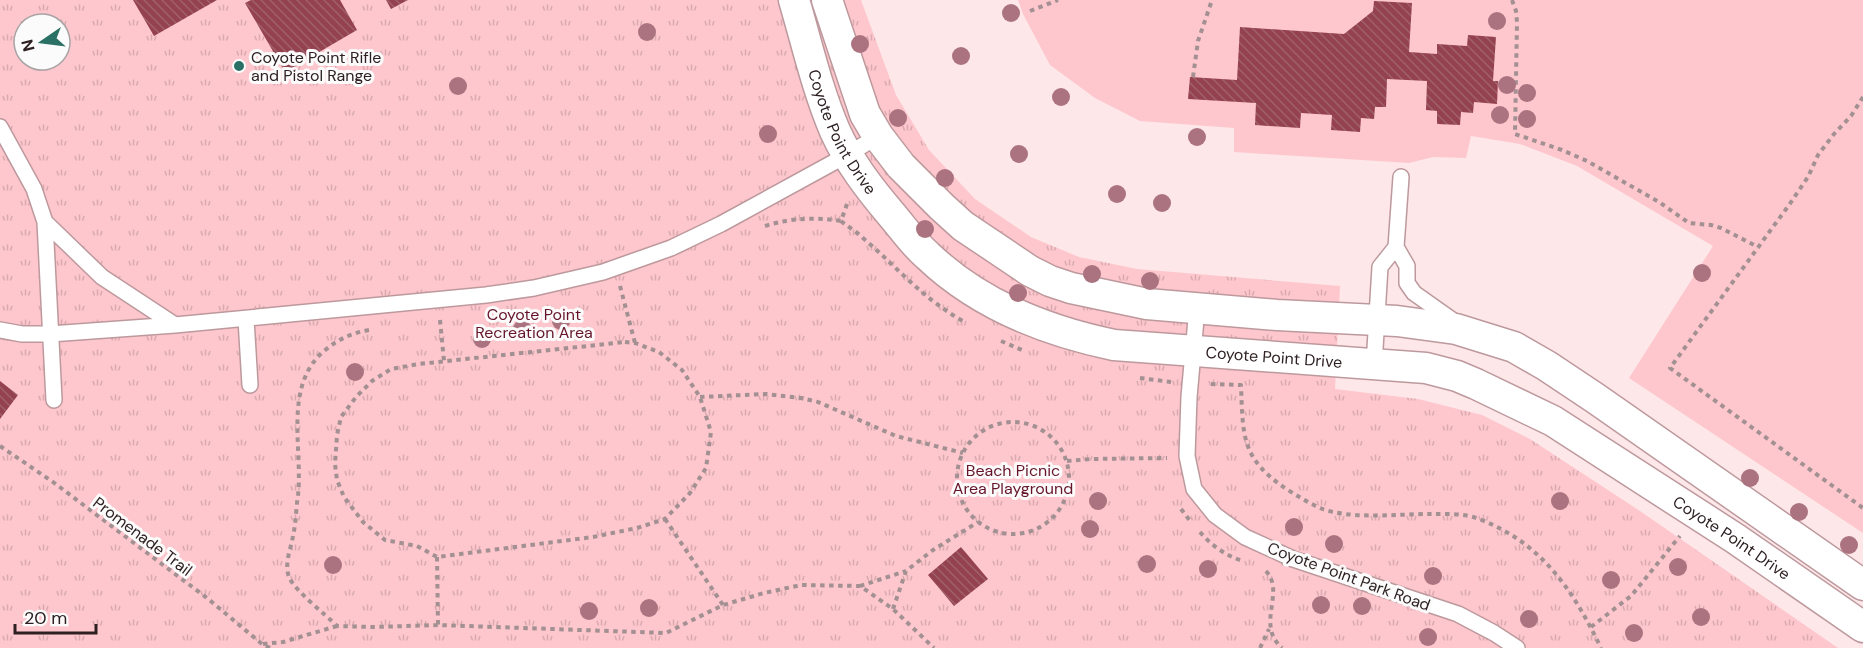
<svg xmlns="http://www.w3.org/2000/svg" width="1863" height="648" font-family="'DM Sans',sans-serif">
	<defs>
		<pattern id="park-tufts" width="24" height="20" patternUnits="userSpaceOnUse" patternTransform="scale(1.5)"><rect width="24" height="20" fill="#fdc7cd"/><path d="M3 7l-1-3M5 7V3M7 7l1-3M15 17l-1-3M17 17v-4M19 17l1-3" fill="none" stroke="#d9abb0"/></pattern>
		<pattern id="building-back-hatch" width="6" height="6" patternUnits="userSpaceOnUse" patternTransform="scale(1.5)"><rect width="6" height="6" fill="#944150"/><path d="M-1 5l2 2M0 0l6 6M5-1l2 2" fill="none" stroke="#9f606b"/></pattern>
	</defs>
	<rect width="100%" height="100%" fill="#fee7e9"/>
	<path fill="#fdc7cd" d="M1018,0H1863V533L1629,378L1713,246L1577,166L1520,144L1471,136L1466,158L1433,157L1409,163L1234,152V128L1140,121L1095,98L1050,65L1023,14Z"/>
	<path fill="url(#park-tufts)" fill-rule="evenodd" d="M0,0H861L896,95L929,150L975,199L1031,237L1079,257L1137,269L1340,286L1335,389L1418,399L1482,415L1530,439L1640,511L1838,648H0ZM24,24H60V60H24Z"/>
	<path fill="url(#building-back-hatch)" d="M133,0H217L154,36Z
		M251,0H340L357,30L285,72L245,3Z
		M386,0H408L391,9Z
		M1374,1L1412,3L1409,52L1437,54V44L1467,46L1468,35L1496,37L1493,81H1498L1497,104L1474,102L1473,113L1461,112L1460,125L1437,124V111L1426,110L1427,81L1387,79L1386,107H1375L1374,119L1361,118L1360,132L1331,130L1332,115L1301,113L1300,128L1255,125L1256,103L1188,99L1190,77L1237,80L1240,27L1344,34L1373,11Z
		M0,381L18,395L0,419Z
		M961,547L988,579L954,606L928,575Z"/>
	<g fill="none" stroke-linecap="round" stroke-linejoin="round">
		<g stroke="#bd999d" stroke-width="18">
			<path id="lane" d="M0,127L34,189L45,222L54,400
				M45,222L102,277L175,325
				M1396,247L1401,177
				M1197,308L1189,397L1187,456L1194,489L1215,515L1245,537L1293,559L1458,614L1494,633L1517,648
				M246,319L250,385
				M0,330L22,334H50L175,325L486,295L534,288L603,272L671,248L721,224L847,155L878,136
				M1374,365L1380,267L1396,247L1407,266V283L1414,293L1455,322"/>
		</g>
		<g stroke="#bd999d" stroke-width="33">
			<g id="street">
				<path id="s1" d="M794,0C807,44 817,89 835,131C849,162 869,188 891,214C903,228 913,243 927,255C978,304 1046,331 1114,345L1426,368L1457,376L1476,384L1553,421L1736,539L1863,627"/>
				<path d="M827,0L865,114L878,136L901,166L942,207L963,226L1030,271L1050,281L1071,288L1147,304L1277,315L1397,321L1456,329L1514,347L1547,366L1595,398L1863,585"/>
			</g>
		</g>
		<path stroke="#a39092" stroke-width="4" stroke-dasharray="4.5 4.5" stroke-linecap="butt" d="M1512,0L1516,11L1517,22L1515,134L1562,150L1587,161L1659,202L1689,223L1711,225L1721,228L1758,247
			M1030,11L1058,0
			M1193,77L1198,41L1212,0
			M1863,97L1851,116L1834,134L1818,155L1808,177L1789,205L1670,368L1863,508
			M847,204L841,221C848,227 856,231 863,238C897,267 923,299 963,321
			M765,226C790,218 815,217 841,221
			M620,286L635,343
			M440,320L444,361
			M369,330C352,333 338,339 324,351C283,386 303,448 298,495C296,508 296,523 293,536C291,549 284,563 289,577C295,591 325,614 337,626L375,627L438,625L666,633L723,605L764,593L801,585L860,586L893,609L934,648
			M1001,341L1022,350
			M625,342L635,343L659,352L682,370L700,397L711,432L706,468L690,493L665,519L637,528L593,537L437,557L417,546L385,540L363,522L344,497L337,480L335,464L337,435L341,417L356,397L372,381L391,369L419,364Z
			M1140,378L1171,382
			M1211,384L1241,385C1243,437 1241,459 1288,490C1299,497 1309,503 1320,508C1349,520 1398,514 1429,514C1445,514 1464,513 1479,519C1542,543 1573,590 1601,648
			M700,397L766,394L801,398L818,402L896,436L963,453
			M957 478a56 56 0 1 1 112 0a56 56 0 1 1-112 0Z
			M0,446L53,482L207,598L262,644L270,648
			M1067,461L1091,459L1167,458
			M1181,509L1191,522
			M665,519L723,605
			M1200,532C1211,545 1226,556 1243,561
			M437,557L438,625
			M1266,571C1286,593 1255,624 1282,648
			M860,586L906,571
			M893,609L906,571L933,550L978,522
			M1591,627L1631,596L1680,536
			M263,644L283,642L337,626
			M1260,648L1269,629"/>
		<use href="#lane" stroke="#fff" stroke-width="15"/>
		<use href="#street" stroke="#fff" stroke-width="30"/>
	</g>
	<g fill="#aa737f">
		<circle cx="1011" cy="13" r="9"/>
		<circle cx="1497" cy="21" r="9"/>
		<circle cx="647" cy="32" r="9"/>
		<circle cx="860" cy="44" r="9"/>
		<circle cx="961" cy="56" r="9"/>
		<circle cx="1507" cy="85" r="9"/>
		<circle cx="458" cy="86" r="9"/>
		<circle cx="1527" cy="93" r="9"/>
		<circle cx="1061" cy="97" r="9"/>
		<circle cx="1500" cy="115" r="9"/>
		<circle cx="898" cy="118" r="9"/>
		<circle cx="1527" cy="119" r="9"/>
		<circle cx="768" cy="134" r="9"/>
		<circle cx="1197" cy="137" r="9"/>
		<circle cx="1019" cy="154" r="9"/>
		<circle cx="945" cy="178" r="9"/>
		<circle cx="1117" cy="194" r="9"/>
		<circle cx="1162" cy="203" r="9"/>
		<circle cx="925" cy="229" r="9"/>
		<circle cx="1702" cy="273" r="9"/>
		<circle cx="1092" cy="274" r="9"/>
		<circle cx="1150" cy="281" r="9"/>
		<circle cx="1018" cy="293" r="9"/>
		<circle cx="561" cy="321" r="9"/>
		<circle cx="522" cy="329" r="9"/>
		<circle cx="482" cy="339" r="9"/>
		<circle cx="355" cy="372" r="9"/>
		<circle cx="1750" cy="478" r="9"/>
		<circle cx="1098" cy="501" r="9"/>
		<circle cx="1560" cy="501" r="9"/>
		<circle cx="1799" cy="512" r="9"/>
		<circle cx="1294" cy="527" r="9"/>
		<circle cx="1090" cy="529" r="9"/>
		<circle cx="1334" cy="544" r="9"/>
		<circle cx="1849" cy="545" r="9"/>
		<circle cx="1147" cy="564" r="9"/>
		<circle cx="333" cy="565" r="9"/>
		<circle cx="1678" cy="567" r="9"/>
		<circle cx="1208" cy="569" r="9"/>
		<circle cx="1433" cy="576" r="9"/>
		<circle cx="1611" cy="580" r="9"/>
		<circle cx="1321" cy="605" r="9"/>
		<circle cx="1362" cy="606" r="9"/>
		<circle cx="649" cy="608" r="9"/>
		<circle cx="589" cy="611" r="9"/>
		<circle cx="1701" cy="617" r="9"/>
		<circle cx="1529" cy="619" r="9"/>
		<circle cx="1634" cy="633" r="9"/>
		<circle cx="1428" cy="637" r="9"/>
	</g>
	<circle fill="#2a7065" stroke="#fbfbfb" stroke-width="2" cx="239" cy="66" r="6"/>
	<g text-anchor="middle" stroke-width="6" stroke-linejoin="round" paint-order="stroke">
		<g font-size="16" fill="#2e2022" stroke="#fbfbfb" text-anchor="start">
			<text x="251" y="63">Coyote Point Rifle<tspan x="251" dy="18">and Pistol Range</tspan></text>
		</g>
		<g font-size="16" fill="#2e2022" stroke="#fbfbfb">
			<text dy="6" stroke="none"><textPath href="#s1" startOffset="141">Coyote Point Drive</textPath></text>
			<text dy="6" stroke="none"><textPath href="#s1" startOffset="663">Coyote Point Drive</textPath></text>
			<text transform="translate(143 536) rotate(37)" y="6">Promenade Trail</text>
			<text dy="6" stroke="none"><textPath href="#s1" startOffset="1167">Coyote Point Drive</textPath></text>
			<text transform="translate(1349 576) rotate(20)" y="6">Coyote Point Park Road</text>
		</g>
		<g font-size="16" fill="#661429" stroke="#fbfbfb">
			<text x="534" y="320">Coyote Point<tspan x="534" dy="18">Recreation Area</tspan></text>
			<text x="1013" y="476">Beach Picnic<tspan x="1013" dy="18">Area Playground</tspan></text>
		</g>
	</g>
	<g transform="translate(42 42) rotate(256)"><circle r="28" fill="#fbfbfb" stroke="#a9a3a4" stroke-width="1.5"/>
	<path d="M0-4.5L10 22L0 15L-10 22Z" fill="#2a7065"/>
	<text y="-9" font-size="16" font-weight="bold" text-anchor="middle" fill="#2e2022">N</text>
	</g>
	<path d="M15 624v9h81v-9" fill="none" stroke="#2e2022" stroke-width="3"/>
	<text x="24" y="624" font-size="18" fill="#2e2022" stroke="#fbfbfb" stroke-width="4.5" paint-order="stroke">20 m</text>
</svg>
